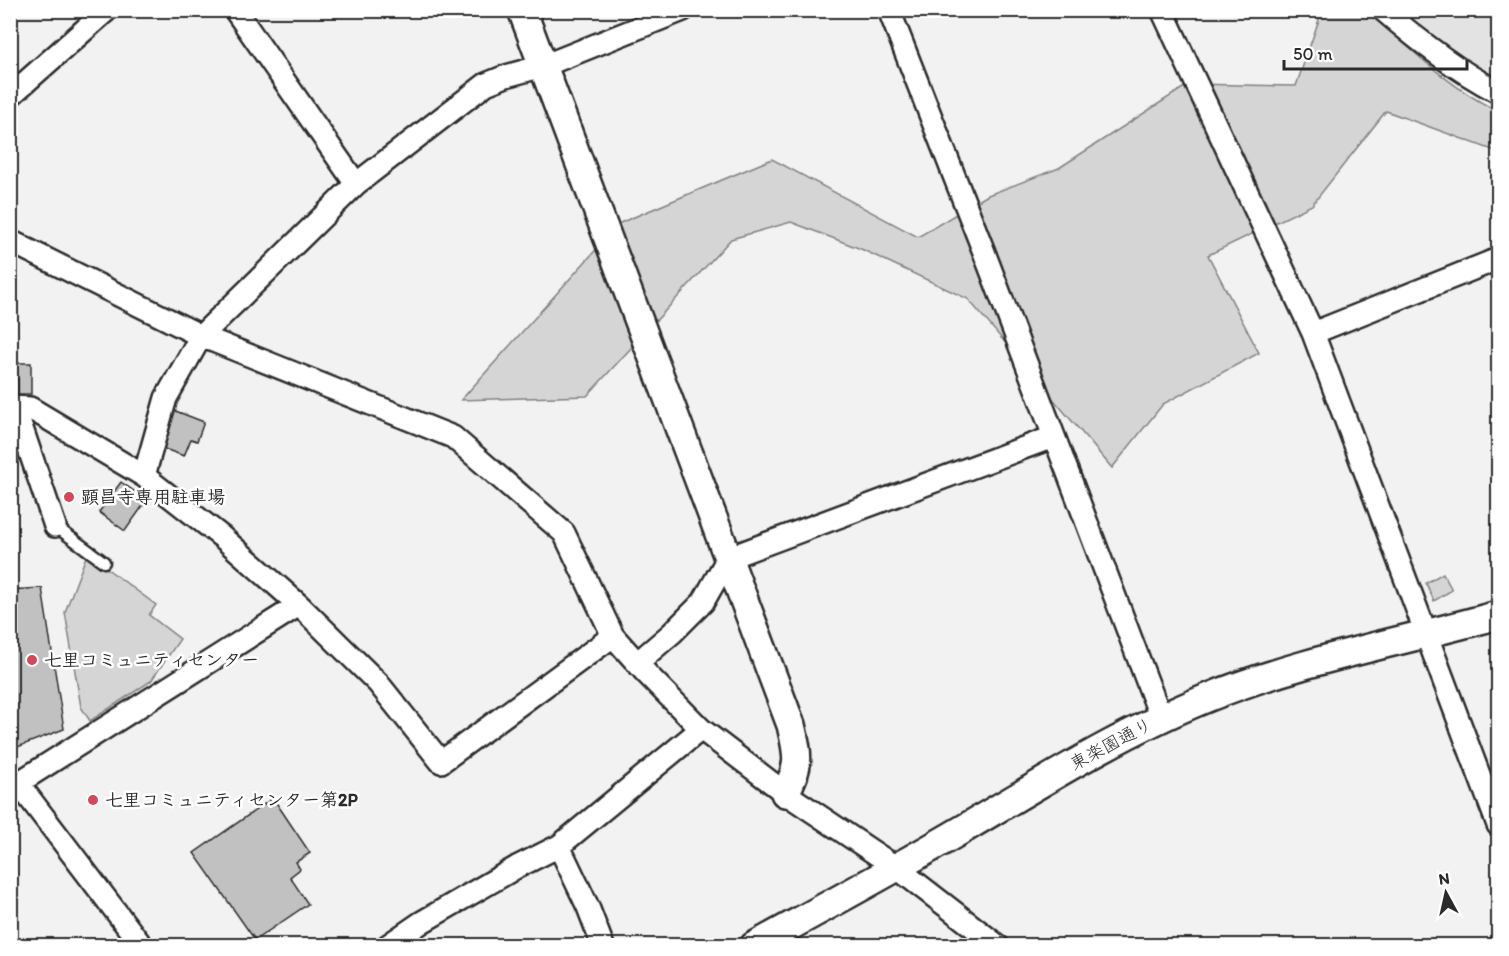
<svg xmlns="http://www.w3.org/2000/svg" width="1509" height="956" font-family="Itim,'Klee One',sans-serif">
	<rect width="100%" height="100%" fill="#f2f2f2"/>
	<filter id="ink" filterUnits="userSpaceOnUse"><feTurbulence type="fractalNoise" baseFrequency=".0167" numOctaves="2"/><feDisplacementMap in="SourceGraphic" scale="12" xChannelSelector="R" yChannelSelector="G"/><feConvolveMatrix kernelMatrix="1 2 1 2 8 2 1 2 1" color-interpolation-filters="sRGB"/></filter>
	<g filter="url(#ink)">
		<path fill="#e3e3e3" d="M1405,11H1498V79L1430,33Z"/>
		<path fill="#d5d5d5" stroke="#808080" stroke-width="1.5" d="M1322,11H1368C1406,45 1452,90 1498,111V152L1386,111L1312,205L1208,255L1259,353L1163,404L1112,468L968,299L861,249L791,222L731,239L587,396L461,400L620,223L772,159L918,237L988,195L1059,168L1189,84L1296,86Z
			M87,554L156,605L149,615L180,639L151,681L90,721L81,707L65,612Z
			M1443,573L1452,590L1434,601L1426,583Z"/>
		<path fill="#c1c1c1" stroke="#2b2b2b" stroke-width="1.5" d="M10,363H31V394H18V379H10Z
			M173,410L204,422L197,441L191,439L184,456L159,447Z
			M121,482L147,500L125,531L99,512Z
			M42,588L64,729L10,750V590Z
			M273,798L310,853L296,862L300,869L290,877L308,904L255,940L194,853Z"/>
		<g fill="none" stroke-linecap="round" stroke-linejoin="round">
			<g stroke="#2b2b2b" stroke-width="15">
				<path id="service" d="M55,526L104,562"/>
			</g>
			<g stroke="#2b2b2b" stroke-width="26">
				<path id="minor" d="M235,10L356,184
					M889,10L984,252L1161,718
					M1162,10L1313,333L1498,825
					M1383,10C1420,42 1456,70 1498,92
					M10,96L107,10
					M10,241L201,336L453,437L564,533L613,636L647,674L701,729L785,793L897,868L998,946
					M1313,333L1498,259
					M10,407L30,408L144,476L222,537L299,605L378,683L441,762L613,636
					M15,408L55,526
					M144,476L166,398L201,336L356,184L486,84L506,76L543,66L683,10
					M637,663L672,633L703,602L728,558L1053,437
					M10,783H18L299,605
					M18,783L142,946
					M559,846L588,907L603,946
					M387,946L422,922L517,867L559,846L701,729"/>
			</g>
			<g stroke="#2b2b2b" stroke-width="32">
				<path id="tertiary" d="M522,10L791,725C798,755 801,765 785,793
					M754,946C823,908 892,871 960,831C1040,784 1120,733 1207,698C1300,660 1402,642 1498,615"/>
			</g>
			<use href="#service" stroke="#fff" stroke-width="10"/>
			<use href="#minor" stroke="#fff" stroke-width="21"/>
			<use href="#tertiary" stroke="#fff" stroke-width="27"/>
		</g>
	</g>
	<g fill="#d1495b" stroke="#fff" stroke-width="2">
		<circle cx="69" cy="497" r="6"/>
		<circle cx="32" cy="660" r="6"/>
		<circle cx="93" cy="800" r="6"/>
	</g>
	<g text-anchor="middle" stroke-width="5" stroke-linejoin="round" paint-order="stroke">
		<g font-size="18" font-weight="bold" fill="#2b2b2b" stroke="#fff" text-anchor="start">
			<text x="81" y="503">顕昌寺専用駐車場</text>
			<text x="44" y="666">七里コミュニティセンター</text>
			<text x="105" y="806">七里コミュニティセンター第2P</text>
		</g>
		<g font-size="18" fill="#2b2b2b" stroke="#fff">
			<text transform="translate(1111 744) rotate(-28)" y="6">東楽園通り</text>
		</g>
	</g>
	<rect width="1509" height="956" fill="none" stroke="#fff" stroke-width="36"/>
	<rect x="18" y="18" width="1473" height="920" fill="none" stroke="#2b2b2b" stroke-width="2" filter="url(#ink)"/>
	<g transform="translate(1446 893) rotate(352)" stroke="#ffffff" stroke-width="4.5" paint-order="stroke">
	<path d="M0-4.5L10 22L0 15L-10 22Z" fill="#2b2b2b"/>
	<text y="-9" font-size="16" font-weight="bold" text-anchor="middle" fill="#2b2b2b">N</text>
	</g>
	<path d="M1284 60v9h183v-9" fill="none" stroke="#2b2b2b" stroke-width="3"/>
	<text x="1293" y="60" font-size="18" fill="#2b2b2b" stroke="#ffffff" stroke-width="4.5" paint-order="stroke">50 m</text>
</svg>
